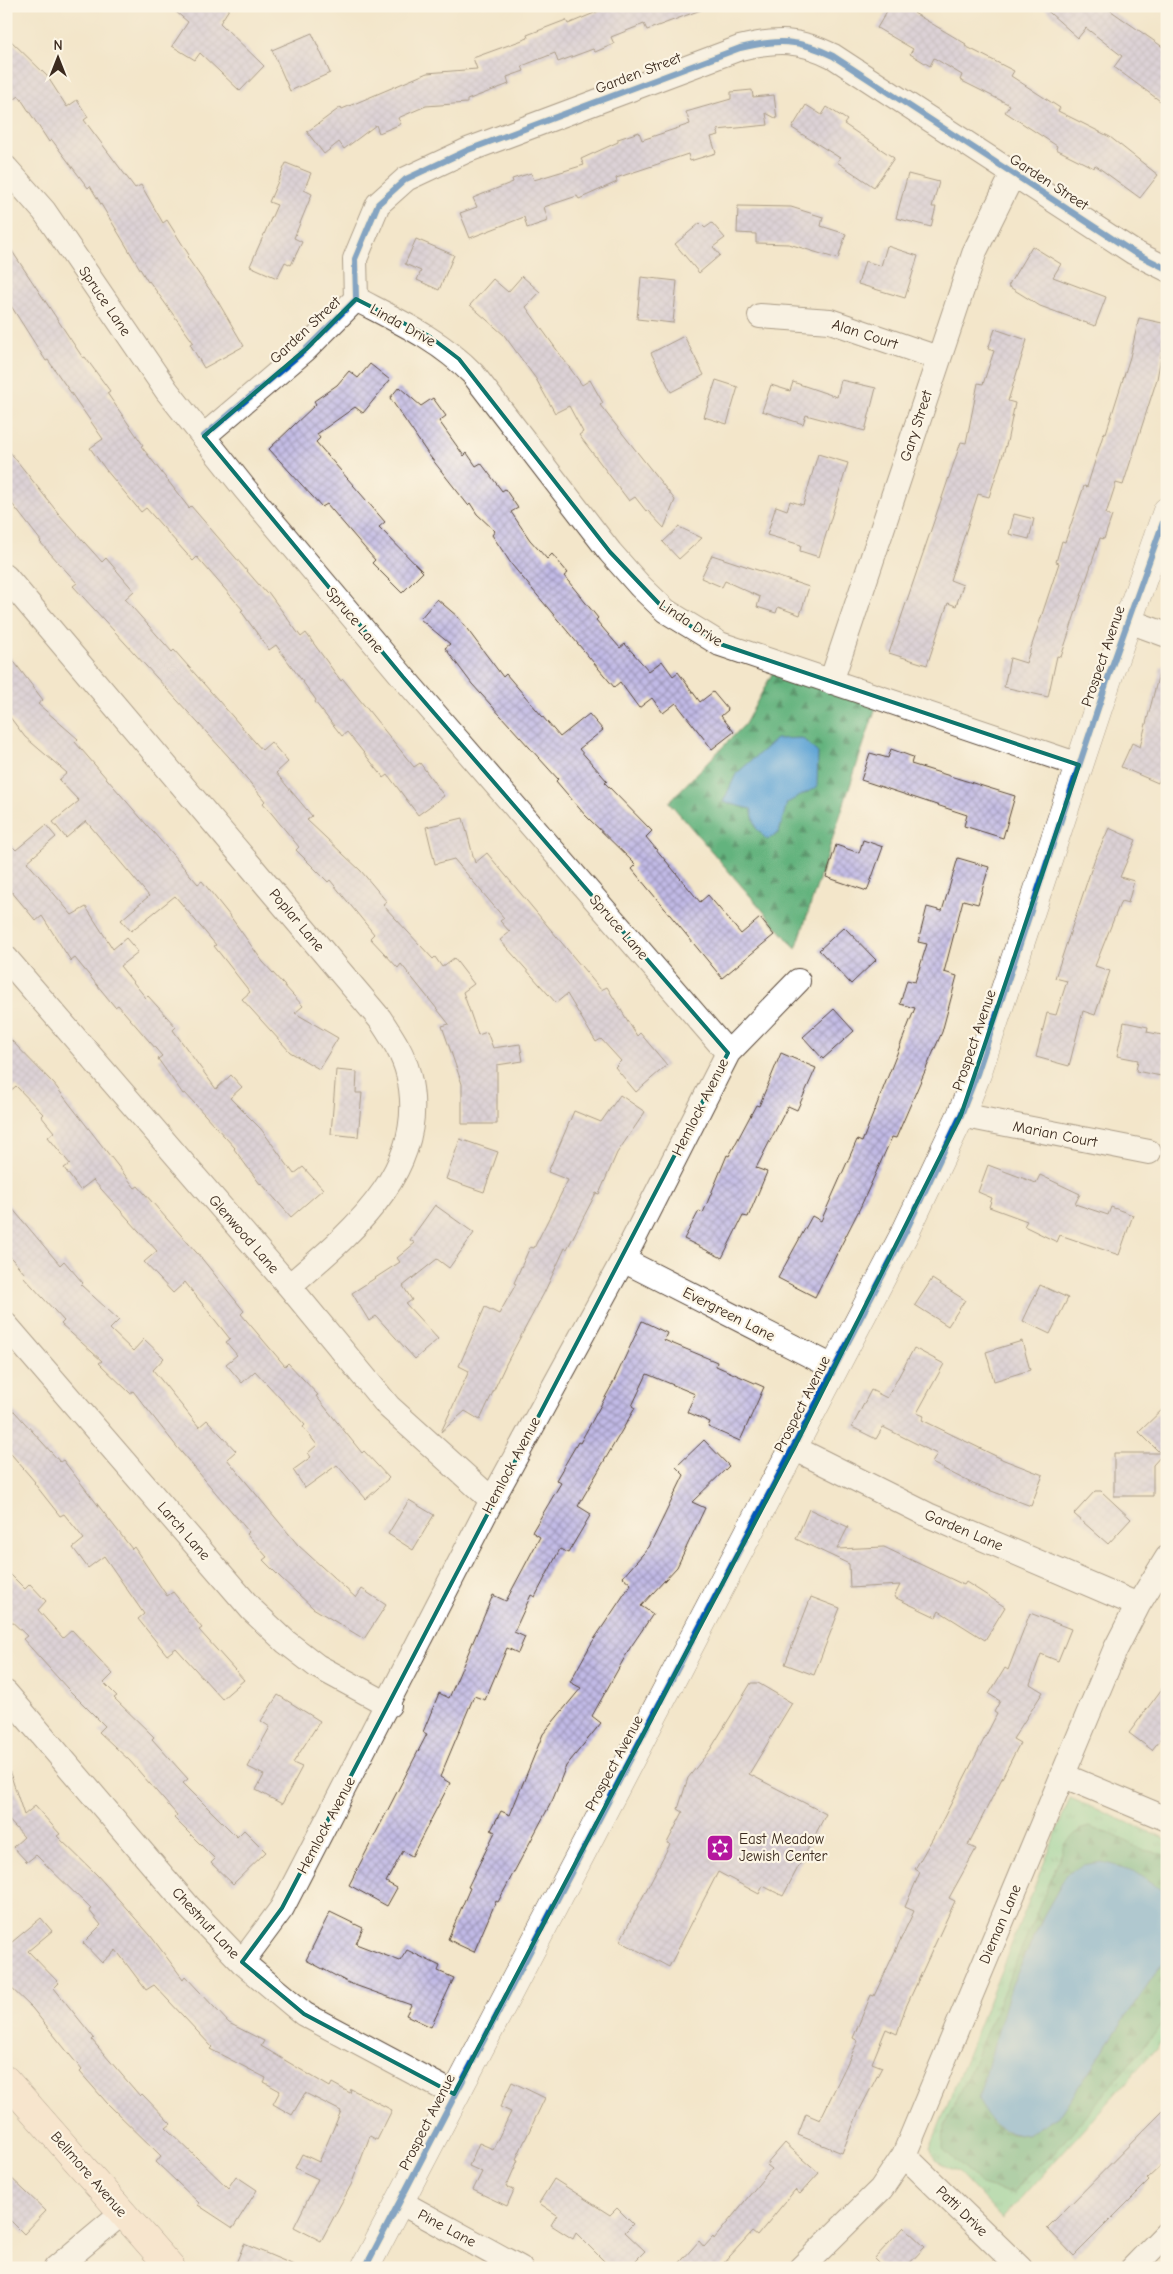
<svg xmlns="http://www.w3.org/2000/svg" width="1173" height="2274" font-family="'Comic Neue',sans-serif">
	<defs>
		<pattern id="grass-tufts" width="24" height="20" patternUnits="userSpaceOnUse" patternTransform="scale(1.25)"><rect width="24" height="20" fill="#7bd195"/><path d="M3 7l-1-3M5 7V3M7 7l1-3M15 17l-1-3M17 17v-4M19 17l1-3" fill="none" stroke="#66aa79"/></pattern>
		<pattern id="forest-firs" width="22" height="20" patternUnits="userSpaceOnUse" patternTransform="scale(1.25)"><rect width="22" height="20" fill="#64b37e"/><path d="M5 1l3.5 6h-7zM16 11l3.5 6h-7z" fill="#549267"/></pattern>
		<pattern id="building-cross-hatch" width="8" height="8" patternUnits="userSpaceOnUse" patternTransform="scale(1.25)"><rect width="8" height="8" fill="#c1bae6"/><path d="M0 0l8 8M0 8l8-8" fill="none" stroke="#9e97ba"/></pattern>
	</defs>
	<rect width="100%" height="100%" fill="#fcf5e5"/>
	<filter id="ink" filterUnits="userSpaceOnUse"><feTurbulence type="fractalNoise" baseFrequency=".02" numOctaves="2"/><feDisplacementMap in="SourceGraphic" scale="10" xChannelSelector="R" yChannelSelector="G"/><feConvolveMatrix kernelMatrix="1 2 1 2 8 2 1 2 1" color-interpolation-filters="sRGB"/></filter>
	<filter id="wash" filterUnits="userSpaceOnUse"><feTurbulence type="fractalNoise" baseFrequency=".0096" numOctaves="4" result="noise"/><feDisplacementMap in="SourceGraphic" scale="20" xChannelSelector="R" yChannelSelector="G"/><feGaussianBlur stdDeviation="1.12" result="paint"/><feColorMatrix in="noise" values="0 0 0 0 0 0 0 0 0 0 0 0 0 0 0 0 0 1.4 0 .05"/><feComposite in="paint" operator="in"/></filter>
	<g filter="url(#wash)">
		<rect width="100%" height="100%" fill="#f3e6ca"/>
		<path fill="url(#grass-tufts)" stroke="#5b7e5a" d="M1070,1798L1167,1839V2036L1003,2219L959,2173L935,2160L930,2148Z"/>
		<path fill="url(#forest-firs)" stroke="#506e4e" d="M774,670L877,704L796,949L669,802L745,724Z
			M1089,1827L1116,1836L1143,1851L1167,1855V1899L1160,1889L1067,1874L1044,1915L1011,1987L990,2123L1004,2132L1027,2135L1060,2114L1167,1956V2019L1050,2158L1030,2171L1013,2194L982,2185L943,2149L944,2126L967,2078L1066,1843L1079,1830Z"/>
		<path fill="#61a5d6" stroke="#4e687a" d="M802,738L818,753L817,787L787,803L779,833L767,840L756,828L751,809L723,802L736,774L776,739Z
			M1102,1862L1134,1871L1160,1889L1167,1899V1956L1060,2114L1027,2135C996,2130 992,2126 978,2099L1011,1987L1044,1915L1067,1874L1083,1865Z"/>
		<g id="blocks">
			<path fill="url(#building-cross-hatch)" d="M169,6H231L220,23L264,66L240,91L200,53L195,60L172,46L188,22Z
				M611,6L706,8L647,30L644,24L611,37L614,44L595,52L593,49L558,62L555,53L522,66L524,71L507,77L509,84L467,100V103L426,106L398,118L401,124L379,133L376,125L344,149L339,142L324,154L307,132L341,107L342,109L427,73L477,69L473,58L528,38L527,35L566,20L568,24Z
				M890,6H918L914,13L966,44L965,46L1014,71L1011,76L1060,108L1058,111L1110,137L1158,175L1140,198L1095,165L1094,168L1056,149L1057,146L1005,112L1010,105L960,80L962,75L934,58L930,66L910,54L913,49L877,28Z
				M1042,6H1104L1167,50V106L1114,67L1122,56L1086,28L1078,38Z
				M312,33L330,73L290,91L272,50Z
				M6,36L47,76L67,107L77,100L88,117L84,120L135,188L141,185L163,223L167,220L189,255L187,257L217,300L244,346L204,368L190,344L193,342L149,281L148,282L90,186L88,188L52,140L49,142L19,96L15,99L6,90Z
				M752,90L753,97L774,95L777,119L766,113L768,125L717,130L719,135L711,137L716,153L690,161L688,154L616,178L617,182L579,199L577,196L544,207L548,221L527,228L524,217L470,238L460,213L477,207L473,198L513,182L512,179L531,173L534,180L584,165L581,159L618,142V139L639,132L642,140L690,124L686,112L731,99V92Z
				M806,105L822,115L827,107L847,120L844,124L894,158L874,187L837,162L840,158L792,128Z
				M286,163L311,173L304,190L312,194L294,238L302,242L291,265L285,262L277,278L250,266L277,205L269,202Z
				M908,174L939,182L932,207H936L931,227L896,218Z
				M738,206L791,207L823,217L821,226L846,234L838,259L789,244L756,243V234L737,233Z
				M700,223L705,228L712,223L725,238L713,247L720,255L699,273L675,244Z
				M416,239L454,255L439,290L417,280L421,271L405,264Z
				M6,242L83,358L85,357L110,391L107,393L143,445L141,446L189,508L191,506L266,593L268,592L301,637L306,633L341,681L343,679L414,767L420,763L444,796L418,815L388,775L384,778L347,732L342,736L315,702L316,700L276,645L269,650L241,611L243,610L197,557L193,561L146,508L141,512L106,470L90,448L103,439L48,360L46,361L6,298Z
				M887,246L918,256L905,298L858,284L865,261L881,266Z
				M1032,246L1061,264L1053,277L1106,297L1095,326L1040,306L1008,286Z
				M522,276L540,292L526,307L582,385L590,380L603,403L600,405L675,500L664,528L647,510L646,511L635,497L629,501L579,435L583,432L569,406L555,413L536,379L504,335L470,305L493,279L508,292Z
				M641,277L677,281L673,323L637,319Z
				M1139,318L1167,324L1157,379L1123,485L1116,483L1106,514L1112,516L1104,539L1100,538L1061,657L1057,656L1048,697L1004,687L1010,658L1026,663L1059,563L1056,562L1062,541L1065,542L1084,486L1087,487L1104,432L1106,433L1130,357Z
				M995,329L1027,340L1008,401L1015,403L1007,442L989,497L978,494L950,580L963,585L956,606L948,603L927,665L889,653L961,442L966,443L978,383L983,384L994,351L988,349Z
				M684,336L704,375L671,392L651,353Z
				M370,364L390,380L363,413L355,407L317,434L320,438L316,442L385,522L379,527L423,572L402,593L372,563L375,560L327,504L322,507L269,449L316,404L314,401L337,385L349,371L358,378Z
				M716,380L738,387L727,424L704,417Z
				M841,380L876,388L865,431L806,415L803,424L762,411L771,385L790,391L793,382L837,397Z
				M399,387L421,406L433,398L446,416L439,421L464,456L467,453L476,466L481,463L502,491L505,489L518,508L511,512L530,540L547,559L552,554L568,573L564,576L598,618L596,620L620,648L625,644L649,671L662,661L673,676L678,672L700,702L713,692L728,710L721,716L734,732L712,749L676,703L663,713L652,698L639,708L620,682L614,687L512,565L492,535L495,531L477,514L470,503L468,505L428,454L390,398Z
				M6,447L58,513L102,562L106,558L134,591L125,599L172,652L174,650L262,750L271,742L288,762L276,773L312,816L307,820L361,871L387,902L383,905L433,959L435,957L442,967L454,958L474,984L463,992L478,1035L487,1032L493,1048L520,1044L523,1061L497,1065V1124H462V1084L442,1026L449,1024L401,964L398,968L370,938L374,934L330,880L328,882L296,850L299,847L263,803L265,801L229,757L73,586L77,583L40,542L41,541L6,496Z
				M818,454L848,463L819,557L800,551L801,545L767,535L776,506L787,510L790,501L803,505Z
				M1014,514L1034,519L1029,539L1009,534Z
				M679,527L702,538L679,559L663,542Z
				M712,555L809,587L800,615L778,607L776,613L757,607L760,597L725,581L722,587L701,578Z
				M437,599L458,617L503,677L506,674L560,737L589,714L603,730L579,749L607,781L605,783L652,831L646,837L700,902L708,895L741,934L760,918L774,935L722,978L632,869L636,865L585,815L556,781L558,779L472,684L445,648L450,644L420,619Z
				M6,651L43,700L38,704L78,739L75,742L198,884L202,881L230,916L263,962L303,1006L295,1013L338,1038L319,1069L290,1052L242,999L250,992L214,946L216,945L175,896L131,931L121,920L149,896L86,821L66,838L53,822L79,801L59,780L67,773L25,737L6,712Z
				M1161,666L1167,667V764L1158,783L1121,767L1132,743L1140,747Z
				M891,749L913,757L911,764L1015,796L1003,838L964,826L967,815L861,780L870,753L888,758Z
				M463,818L475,863L487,853L601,990L607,987L637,1036L640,1033L667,1065L636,1092L615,1067L621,1061L601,1039L596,1042L567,994L556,1003L500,940L510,932L500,921L504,918L454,859L435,864L426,827Z
				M46,825L56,837L27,862L72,915L86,907L113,949L126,938L138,952L120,966L146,998L148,996L176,1027L173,1030L216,1089L231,1075L242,1087L230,1098L261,1129L294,1174L303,1167L323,1189L291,1217L261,1183L260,1184L234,1149L235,1148L185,1093L183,1094L158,1059L162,1056L118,1005L115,1007L75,958L71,961L42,916L36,921L6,885V840L16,850Z
				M1109,828L1136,840L1120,877L1134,881L1128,903L1121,901L1095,966L1110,971L1095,1015L1083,1011L1069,1066L1036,1057L1047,1013L1056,1015L1067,981L1055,978L1094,861Z
				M863,840L883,847L867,891L826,877L836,845L859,853Z
				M958,858L989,867L978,904L963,900L944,972L957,976L942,1032L896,1138L892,1137L860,1208L815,1297L778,1278L812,1216L821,1221L857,1140L862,1142L915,1008L900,1004L907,980L915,982L927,944L918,942L927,907L942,911Z
				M844,927L876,960L851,984L819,950Z
				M834,1009L854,1031L823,1059L803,1037Z
				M1124,1022L1148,1027L1147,1032L1167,1036V1050L1161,1076L1136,1071L1138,1060L1117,1056Z
				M6,1035L54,1084L135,1188L138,1186L203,1260L244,1311L241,1314L285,1366L288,1363L318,1395L316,1396L362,1453L364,1451L389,1478L366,1499L337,1465L305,1488L293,1470L311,1457L308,1453L317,1445L303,1427L305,1425L255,1371L242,1383L226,1364L237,1355L226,1342L230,1339L185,1282L173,1293L144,1262L157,1251L93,1180L80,1190L64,1168L70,1164L48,1137L54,1132L41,1116L43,1114L16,1086L6,1095Z
				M781,1053L816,1068L797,1110L788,1106L756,1168L767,1172L748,1217L743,1216L722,1258L684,1239L699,1211L703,1213L727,1155L729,1156L756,1105L759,1106Z
				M336,1070L357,1072L356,1093H362L358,1137L331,1134Z
				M620,1095L645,1112L617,1153L599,1194L596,1193L567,1249L565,1248L544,1293L506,1364L480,1420L465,1411L441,1432L469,1371L459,1366L485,1307L499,1314L516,1284L514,1283L530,1247L534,1248L568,1180L548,1172L574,1111L601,1122Z
				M460,1139L498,1152L484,1192L446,1179Z
				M988,1165L1036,1183L1040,1175L1080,1194L1075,1204L1108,1215L1111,1207L1133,1215L1119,1255L1060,1235L1057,1242L1024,1226L1027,1221L989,1207L992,1198L978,1192Z
				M6,1201L60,1265L64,1261L83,1283L81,1285L119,1320L110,1329L133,1351L144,1339L164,1358L153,1370L199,1427L207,1420L236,1451L227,1459L298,1545L356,1598L362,1589L386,1605L364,1639L313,1608L280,1577L263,1560L267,1557L247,1534L249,1532L177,1447L133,1391L130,1393L99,1363L102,1361L61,1324L64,1321L23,1276L25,1274L6,1252Z
				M435,1205L474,1233L449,1268L437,1259L403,1286L412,1300L406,1304L438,1339L415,1359L376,1316L369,1321L352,1293L400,1262L397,1258L415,1243L410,1240Z
				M932,1279L965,1300L948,1326L915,1305Z
				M1040,1285L1068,1298L1050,1334L1023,1321Z
				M642,1321L667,1333L664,1340L717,1362L716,1366L764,1387L740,1441L708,1427L710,1422L687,1412L695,1394L647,1374L632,1406L635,1408L578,1506L591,1514L568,1553L560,1549L535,1597L531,1595L514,1632L525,1637L518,1653L507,1648L485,1700L474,1696L440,1777L450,1783L412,1856L403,1851L386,1882L397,1888L387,1906L349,1885L427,1734L423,1732L439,1693L449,1698L493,1595L506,1601L540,1537L532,1532L561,1483L556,1480L578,1442L580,1443L613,1383Z
				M1022,1341L1030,1370L994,1381L986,1352Z
				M914,1348L944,1364L917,1413L924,1416L922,1420L1004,1460L1043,1475L1031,1506L973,1484L932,1463L937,1454L883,1427L876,1439L852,1427L871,1390L887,1398Z
				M6,1402L60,1462L63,1460L132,1549L134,1547L167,1596L173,1592L202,1628L199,1630L244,1680L222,1699L176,1648L167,1655L138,1619L144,1614L104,1556L88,1568L73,1548L84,1539L64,1514L60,1516L34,1483L35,1482L6,1448Z
				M1167,1405V1460L1162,1455L1153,1465V1496H1114V1453H1160L1139,1432Z
				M704,1440L729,1466L692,1502L705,1508L677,1567L641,1606L653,1614L630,1648L592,1716L601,1723L566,1766L553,1799L498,1902L496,1901L474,1952L459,1945L448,1939L470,1888L468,1887L495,1832L491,1830L501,1811L510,1815L543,1734L581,1688L570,1682L591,1644L631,1584L623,1577L649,1547L684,1475L676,1467Z
				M1095,1491H1101L1131,1519L1108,1544L1074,1514Z
				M409,1500L434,1515L413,1550L388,1534Z
				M809,1509L848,1527L837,1549L884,1547L964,1585L966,1582L1005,1607L985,1640L939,1611L936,1617L894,1597L900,1585L850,1588L849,1564L796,1539Z
				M6,1570L25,1589L30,1584L46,1601L38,1610L63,1638L72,1630L113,1674L104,1683L117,1696L114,1698L154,1737L152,1739L188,1779L183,1783L237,1837L244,1830L266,1852L233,1884L211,1863L215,1859L174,1818L177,1815L130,1761L99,1732L105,1726L67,1688L23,1639L27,1636L6,1616Z
				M811,1597L840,1608L814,1675L785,1664Z
				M1030,1613L1071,1629L1058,1661L1041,1654L1030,1684L1043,1692L1013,1739L1020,1743L968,1845L976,1849L949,1898L955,1901L905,2009L897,2034L886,2029L872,2063L882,2067L858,2113L842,2153L798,2135L806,2114L820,2120L858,2041L853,2038L871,1995L874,1996L914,1911L905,1907L920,1872L915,1869L938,1829L997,1714L994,1712L1000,1701L989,1694L1005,1668L1008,1670Z
				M1167,1682V1731L1152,1750L1129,1733Z
				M751,1683H758L792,1703L749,1774L826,1814L783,1896L763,1886L759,1894L718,1872L669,1967L620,1941L670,1844L667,1843L683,1812L678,1809L688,1778L710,1750Z
				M278,1695L320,1721L293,1763L302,1767L282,1804L256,1790L264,1775L248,1767L270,1727L261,1721Z
				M9,1770L24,1815L35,1806L60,1834L57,1836L97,1875L150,1935L183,1979L185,1976L229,2023L264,2041L261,2046L330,2087L332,2083L350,2093L351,2089L392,2110L377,2140L370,2136L351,2185L321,2241L294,2227L318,2179L295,2168L302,2154L319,2162L341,2111L305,2093L292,2115L273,2104L280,2091L264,2082L266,2078L210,2049L212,2047L154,1985L146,1990L116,1950L102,1963L83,1943L101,1925L89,1910L91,1909L36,1855L27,1862L13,1847L24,1837L6,1817V1771Z
				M330,1912L363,1928L356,1944L400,1961L407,1950L440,1966L438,1971L454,1978L431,2027L406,2015L411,2005L349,1983L306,1960Z
				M41,1918L52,1931L28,1951L59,1983L54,1988L94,2038L92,2040L140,2096L142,2094L171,2124L166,2128L228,2188L236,2176L257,2190L233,2228L198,2205L199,2203L156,2162L161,2156L107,2103L80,2072L82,2070L32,2008L6,1983V1947Z
				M512,2082L545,2098L516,2159L518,2160L506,2187L514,2190L507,2206L473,2190L482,2172L469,2166L479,2143L493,2149L511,2112L500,2107Z
				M1167,2107V2160L1147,2179L1149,2181L1074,2256L1047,2228Z
				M785,2143L819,2173L800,2194L795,2190L757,2236L752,2232L719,2268H675L699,2241L704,2247L713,2237L714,2239L771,2169L766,2165Z
				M6,2173L46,2211L24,2234L6,2216Z
				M554,2179L610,2215L617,2208L633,2224L625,2232L645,2251L628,2268H611L576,2233L573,2239L551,2225L557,2215L539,2203Z
				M904,2227L925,2247L905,2268H883L874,2259Z
				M244,2244L301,2268H234Z"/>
		</g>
	</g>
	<g filter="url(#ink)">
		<use href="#blocks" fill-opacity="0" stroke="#574638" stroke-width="1"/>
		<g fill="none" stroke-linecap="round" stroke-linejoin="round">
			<g stroke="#574638" stroke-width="26">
				<path id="minor" d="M6,168L44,211L167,391L245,489L403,677L728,1053
					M356,299C398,321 440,340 473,374L610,552L640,586L666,611L720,644L1079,765
					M760,316L830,321L938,358
					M204,436L306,349L356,299L355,259L378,204L406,179L468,150L740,48C777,39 799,39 833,56L1133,252L1167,269
					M6,577L380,1019C391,1036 403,1053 408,1073C432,1168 352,1232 289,1286
					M1129,621L1167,635
					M831,682L975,251L1013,174
					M6,958L289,1286L389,1407L492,1500
					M961,1115L1149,1152
					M623,1260L835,1368
					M6,1325L252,1610L286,1642L317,1666L389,1705
					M794,1448L928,1515L1138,1605
					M6,1693L188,1906L242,1962L304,2014L454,2094
					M1062,1775L1167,1819
					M242,1962L282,1908L492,1500L623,1260L728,1053L798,981
					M904,2155L1020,2268
					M400,2202L520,2268
					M56,2268L123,2212
					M801,2268L881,2189L904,2155L1115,1650L1138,1605L1167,1558
					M1133,2268L1167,2233"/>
			</g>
			<g stroke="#574638" stroke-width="29">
				<path id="tertiary" d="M365,2268L907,1229L961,1115L977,1074L1111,669L1167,511"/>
			</g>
			<g stroke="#574638" stroke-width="29">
				<path id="secondary" d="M6,2080L171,2268"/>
			</g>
			<use href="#minor" stroke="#fff" stroke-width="24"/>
			<use href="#tertiary" stroke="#fff" stroke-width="28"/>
			<use href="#secondary" stroke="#fde4d1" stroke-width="28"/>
			<g stroke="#fcf5e5" stroke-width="9">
				<path id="cycleway" d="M204,436L306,349L356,299L355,259L378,204L406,179L468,150L740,48C777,39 799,39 833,56L1133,252L1167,269
					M365,2268L907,1229L961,1115L977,1074L1111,669L1167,511"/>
			</g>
			<use href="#cycleway" stroke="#0057b8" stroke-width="6"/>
		</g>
	</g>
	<path d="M0 0H1173V2274H0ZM356,299L429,336L459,359L610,552L666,611L720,644L1079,765L961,1115L794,1448L454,2094L304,2014L242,1962L282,1908L728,1053L403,677L204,436L306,349Z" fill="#f3e6ca" fill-opacity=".55" fill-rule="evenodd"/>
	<path fill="none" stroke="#0f766e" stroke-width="4" stroke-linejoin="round" d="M356,299L429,336L459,359L610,552L666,611L720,644L1079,765L961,1115L794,1448L454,2094L304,2014L242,1962L282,1908L728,1053L403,677L204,436L306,349Z"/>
	<defs>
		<g id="synagogue-square" transform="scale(1.4375)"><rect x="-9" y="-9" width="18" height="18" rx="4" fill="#b5179e" stroke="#fcf5e5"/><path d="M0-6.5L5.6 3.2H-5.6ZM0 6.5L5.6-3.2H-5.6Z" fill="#fff"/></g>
	</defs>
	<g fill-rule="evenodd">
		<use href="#synagogue-square" x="720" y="1848"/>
	</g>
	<g text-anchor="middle" stroke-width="4.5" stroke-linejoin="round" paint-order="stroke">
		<g font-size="15" fill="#3b2a1e" stroke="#fcf5e5">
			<text transform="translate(638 73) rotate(-21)" y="5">Garden Street</text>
			<text transform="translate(1049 182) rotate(33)" y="5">Garden Street</text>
			<text transform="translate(105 301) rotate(56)" y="5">Spruce Lane</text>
			<text transform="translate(403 325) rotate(29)" y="5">Linda Drive</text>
			<text transform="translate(305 330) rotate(-43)" y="5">Garden Street</text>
			<text transform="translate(865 334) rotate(18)" y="5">Alan Court</text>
			<text transform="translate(916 426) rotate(-72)" y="5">Gary Street</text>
			<text transform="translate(355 620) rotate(50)" y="5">Spruce Lane</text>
			<text transform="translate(691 623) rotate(33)" y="5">Linda Drive</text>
			<text transform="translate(1103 656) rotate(-71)" y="5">Prospect Avenue</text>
			<text transform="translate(297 920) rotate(50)" y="5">Poplar Lane</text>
			<text transform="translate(619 927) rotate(49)" y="5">Spruce Lane</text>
			<text transform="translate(974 1040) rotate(-71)" y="5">Prospect Avenue</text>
			<text transform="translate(700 1107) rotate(-63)" y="5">Hemlock Avenue</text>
			<text transform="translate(1055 1134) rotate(11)" y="5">Marian Court</text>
			<text transform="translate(244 1234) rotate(49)" y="5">Glenwood Lane</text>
			<text transform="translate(729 1314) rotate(27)" y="5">Evergreen Lane</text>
			<text transform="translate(802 1404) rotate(-63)" y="5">Prospect Avenue</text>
			<text transform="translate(511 1465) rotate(-62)" y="5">Hemlock Avenue</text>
			<text transform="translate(964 1530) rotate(23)" y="5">Garden Lane</text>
			<text transform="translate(184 1531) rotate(49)" y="5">Larch Lane</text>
			<text transform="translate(614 1763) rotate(-62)" y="5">Prospect Avenue</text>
			<text transform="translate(326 1825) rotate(-62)" y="5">Hemlock Avenue</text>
			<text transform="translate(206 1923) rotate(47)" y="5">Chestnut Lane</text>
			<text transform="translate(1000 1924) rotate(-67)" y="5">Dieman Lane</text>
			<text transform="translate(427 2122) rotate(-63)" y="5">Prospect Avenue</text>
			<text transform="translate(89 2174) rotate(49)" y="5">Bellmore Avenue</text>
			<text transform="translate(962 2211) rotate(44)" y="5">Patti Drive</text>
			<text transform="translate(447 2228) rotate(28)" y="5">Pine Lane</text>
		</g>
		<g font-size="15" fill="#3b2a1e" stroke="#fcf5e5" text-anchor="start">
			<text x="739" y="1844">East Meadow<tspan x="739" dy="17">Jewish Center</tspan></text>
		</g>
	</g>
	<rect width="1173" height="2274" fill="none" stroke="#fcf5e5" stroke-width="25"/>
	<g transform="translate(58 58)" stroke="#fcf5e5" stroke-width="4" paint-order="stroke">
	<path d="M0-4L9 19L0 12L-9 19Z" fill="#3b2a1e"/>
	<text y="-8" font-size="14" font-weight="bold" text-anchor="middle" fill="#3b2a1e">N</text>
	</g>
</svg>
